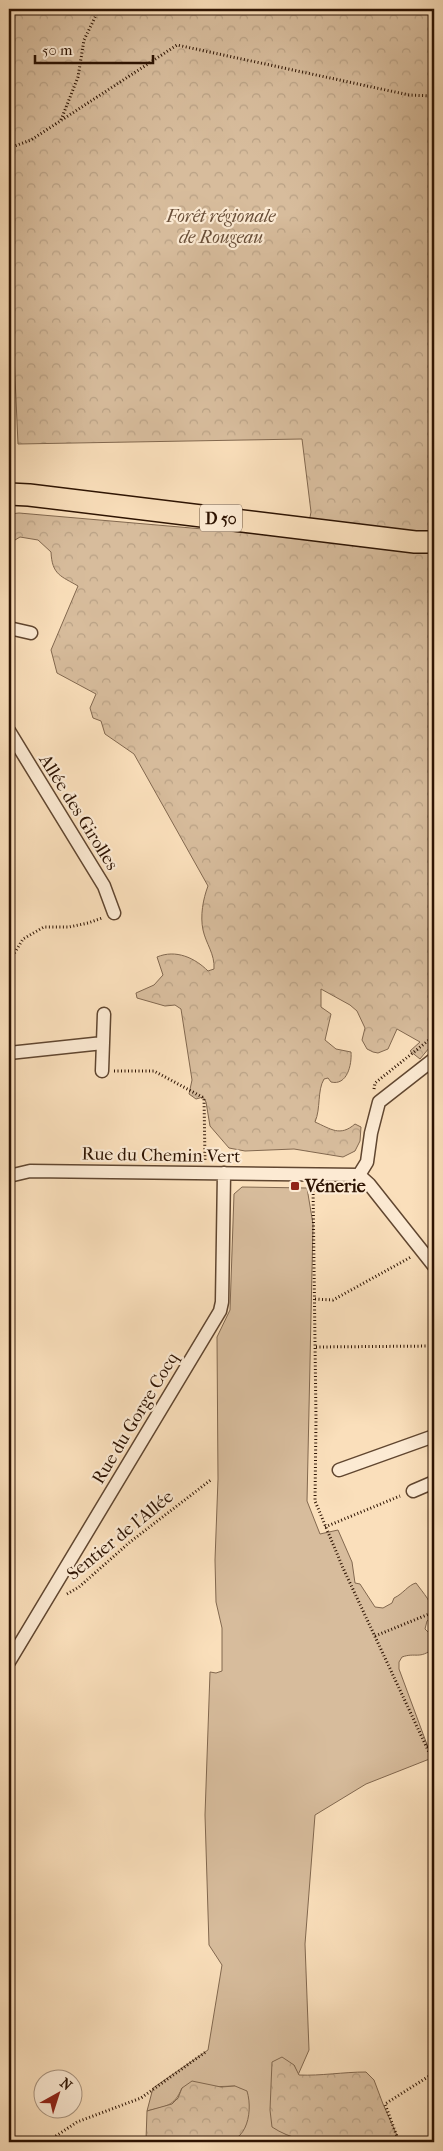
<svg xmlns="http://www.w3.org/2000/svg" width="443" height="2151" font-family="'IM FELL French Canon',serif">
	<defs>
		<pattern id="forest-crowns" width="20" height="18" patternUnits="userSpaceOnUse" patternTransform="scale(1.25)"><rect width="20" height="18" fill="#d7bc9c"/><path d="M2 6a3 3 0 1 1 6 0M12 15a3 3 0 1 1 6 0" fill="none" stroke="#b9a185"/></pattern>
	</defs>
	<rect width="100%" height="100%" fill="#fadfbb"/>
	<filter id="stains"><feTurbulence type="fractalNoise" baseFrequency=".004" numOctaves="4"/><feColorMatrix values="0 0 0 0 .2 0 0 0 0 .09 0 0 0 0 .02 0 0 0 .5 -.17"/></filter>
	<radialGradient id="worn" r=".72"><stop offset=".6" stop-color="#630" stop-opacity="0"/><stop offset="1" stop-color="#630" stop-opacity=".3"/></radialGradient>
	<path fill="#d7bc9c" stroke="#82684f" d="M242,1187L307,1188L313,1224L307,1501L320,1534L338,1530L352,1562L355,1583L360,1584L375,1607L383,1608L392,1603L394,1598C403,1594 408,1585 416,1583C424,1594 432,1602 434,1615L427,1621L425,1629L434,1638V1648C419,1660 416,1652 402,1657L399,1662V1669L432,1758L366,1784L315,1815L305,1944L309,2050L298,2075L294,2065L307,2140L310,2142H205L214,2139L222,2142L235,2086L182,2088C174,2107 166,2106 147,2111L153,2088L208,2050L222,1965L209,1945L205,1815L210,1672L216,1673L222,1671V1628L216,1602L215,1560L218,1479L217,1337L230,1310L234,1194Z"/>
	<path fill="url(#forest-crowns)" stroke="#82684f" d="M9,9H434V1042L420,1059L410,1051L420,1042L397,1029L388,1049L378,1053L373,1052L367,1049L362,1040L365,1028L357,1011L350,1005L321,989V1007L331,1014L325,1040L336,1049L351,1052C352,1065 347,1086 331,1082L328,1078L324,1079C317,1091 321,1108 315,1122C331,1129 340,1137 355,1124L361,1127L360,1141L355,1151L343,1157L294,1149L245,1151L229,1148L210,1126L206,1102L203,1097L196,1099L189,1094L192,1080L181,1009L175,1005L165,1006L137,998L136,993L154,985L163,975L157,957C176,949 195,958 208,971L214,969C215,954 206,944 203,930C200,916 203,899 208,886L134,754L105,734L101,721L93,718L90,708L96,694L57,673L51,650L78,586C61,576 52,575 51,552L38,540L20,537L15,540L11,538V533H9V514L19,513L306,538L311,512L302,439L18,444L9,244Z
		M282,2057L294,2065L299,2075C321,2076 343,2072 366,2072L374,2080L383,2104L400,2142C359,2142 308,2151 272,2127L270,2110L272,2062Z
		M192,2081L221,2087L235,2086L247,2091C254,2114 245,2151 214,2139L205,2142H147L146,2140L147,2111L172,2104L178,2098L182,2088Z"/>
	<g fill="none" stroke-linecap="round" stroke-linejoin="round">
		<g stroke="#604630" stroke-width="15">
			<path id="minor" d="M9,628L31,633
				M9,731L104,886L114,913
				M9,1053L103,1043
				M102,1071L104,1014
				M359,1175L367,1162L371,1133L379,1102L434,1059
				M9,1176L30,1171L359,1175L369,1184L434,1266
				M339,1470L434,1436
				M413,1491L434,1482
				M9,1662L220,1311L222,1302L224,1173"/>
		</g>
		<g stroke="#2d1302" stroke-width="24">
			<path id="primary" d="M9,494L29,495L415,542H434"/>
		</g>
		<path stroke="#2d1302" stroke-width="3" stroke-dasharray="1 2.5" stroke-linecap="butt" d="M61,120L78,77L84,40L99,9
			M9,148L31,140L177,45L409,95L434,96
			M9,962L23,939L44,927H69L88,923L102,918
			M114,1071H154L204,1098L205,1160
			M374,1089L375,1083L434,1036
			M313,1187L316,1419L315,1501L343,1568L434,1763
			M315,1299L333,1300L411,1257
			M316,1347L434,1346
			M325,1527L400,1496
			M67,1594L79,1587L130,1542L212,1479
			M375,1636L434,1612
			M427,1747L434,1744
			M47,2142L77,2122L141,2098L207,2051
			M399,2142L385,2104L434,2073"/>
		<use href="#minor" stroke="#fcead3" stroke-width="12"/>
		<use href="#primary" stroke="#fadfbb" stroke-width="21"/>
	</g>
	<rect fill="#8f2418" stroke="#fcead3" stroke-width="2" x="290" y="1181" width="10" height="10" rx="2.5"/>
	<g text-anchor="middle" stroke-width="4.5" stroke-linejoin="round" paint-order="stroke">
		<rect fill="#fcead3" stroke="#6b5441" stroke-width="1" x="200" y="504.5" width="42" height="27" rx="4"/>
		<g font-size="16" font-weight="bold" fill="#2d1302">
			<text x="221" y="524">D 50</text>
		</g>
		<g font-size="18" font-style="italic" fill="#684e38" stroke="#fcead3">
			<text x="221" y="222">Forêt régionale<tspan x="221" dy="21">de Rougeau</tspan></text>
		</g>
		<g font-size="18" fill="#2d1302" stroke="#fcead3">
			<text transform="translate(79 812) rotate(58)" y="6">Allée des Girolles</text>
			<text transform="translate(161 1155) rotate(1)" y="6">Rue du Chemin Vert</text>
			<text transform="translate(135 1418) rotate(-59)" y="6">Rue du Gorge Cocq</text>
			<text transform="translate(120 1535) rotate(-39)" y="6">Sentier de l'Allée</text>
		</g>
		<g font-size="18" font-weight="bold" fill="#2d1302" stroke="#fcead3" text-anchor="start">
			<text x="305" y="1192">Vénerie</text>
		</g>
	</g>
	<rect width="443" height="2151" fill="none" stroke="#fadfbb" stroke-width="30"/>
	<rect x="10" y="10" width="423" height="2131" fill="none" stroke="#2d1302" stroke-width="2.5"/>
	<rect x="15" y="15" width="413" height="2121" fill="none" stroke="#2d1302"/>
	<g transform="translate(58 2094) rotate(39)"><circle r="24" fill="#fcead3" stroke="#a9947f"/>
	<path d="M0-4L9 19L0 12L-9 19Z" fill="#8f2418"/>
	<text y="-8" font-size="14" font-weight="bold" text-anchor="middle" fill="#2d1302">N</text>
	</g>
	<path d="M35 55v8h118v-8" fill="none" stroke="#2d1302" stroke-width="2.5"/>
	<text x="42" y="55" font-size="15" fill="#2d1302" stroke="#fcead3" stroke-width="4" paint-order="stroke">50 m</text>
	<rect width="100%" height="100%" filter="url(#stains)"/>
	<rect width="100%" height="100%" fill="url(#worn)"/>
</svg>
